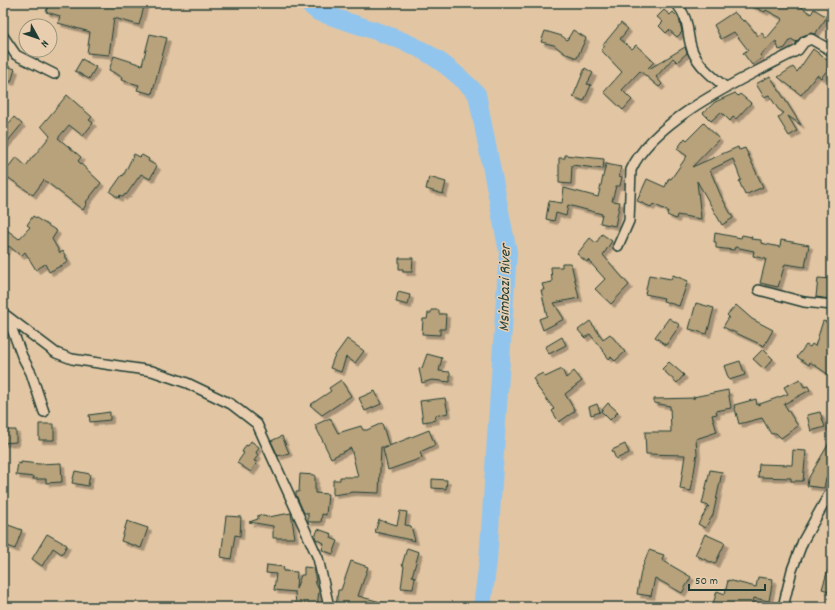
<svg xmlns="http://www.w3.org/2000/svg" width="835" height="610" font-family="Dekko,sans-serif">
	<defs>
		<filter id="shadow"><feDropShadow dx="3.5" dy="3.5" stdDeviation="0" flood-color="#0004"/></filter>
	</defs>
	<rect width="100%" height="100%" fill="#e2c6a3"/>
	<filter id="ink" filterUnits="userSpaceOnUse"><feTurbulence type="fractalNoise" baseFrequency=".025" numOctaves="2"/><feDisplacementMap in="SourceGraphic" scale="8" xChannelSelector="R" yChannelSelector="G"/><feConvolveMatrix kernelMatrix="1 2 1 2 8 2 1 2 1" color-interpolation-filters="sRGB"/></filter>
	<g filter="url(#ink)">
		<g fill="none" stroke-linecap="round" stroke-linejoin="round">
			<path stroke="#91c5ee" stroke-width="18" d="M307,3L318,12C347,22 377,30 405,42C432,53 457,73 477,94L508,252L488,561L482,607"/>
		</g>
		<path fill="#b7a27b" stroke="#1f3d34" filter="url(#shadow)" d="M49,3H145L139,25L114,18L109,55L87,53L90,32L58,23L60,16L46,12Z
			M746,3H796L811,14L814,9L827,17L815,34L811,33L802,36L796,42L791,39L785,48L779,50L776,41L760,55L762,58L752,65L743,53L748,50L734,32L721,39L714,25L734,12L744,22L745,20L758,36L762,33L766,39L783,19L766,10L765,12Z
			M664,10L670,15L673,12L679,18L682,32L677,37L669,30L666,33L659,26L663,22L657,17Z
			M621,23L628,29L620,39L632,49L636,45L654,62L648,68L649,69L685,47L687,53L677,62L673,58L656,77L662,84L659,87L640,71L622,90L632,100L623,110L604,92L622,72L601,50L605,46L603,45Z
			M573,30L586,38L577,58L564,53L554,45L541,42L545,31L562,36L567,40Z
			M150,34L167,38L152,94L137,90L139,85L121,80L122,77L109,70L114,56L142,65Z
			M813,49L832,64L821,78L817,75L801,95L778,77L793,67L797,72Z
			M82,59L96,67L89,79L75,71Z
			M7,66L15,69L11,82L3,79Z
			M585,68L593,73L587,84L591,85L584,101L573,97Z
			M770,76L801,125L788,116L797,131L789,136L778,118L784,113L778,109L769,95L764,97L756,84Z
			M735,93L738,96L740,94L751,103L736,119L733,117L730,121L721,112L711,121L703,113L715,102Z
			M67,95L92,117L89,120L93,123L83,136L69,125L58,138L81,157L78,161L101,183L86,202L87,203L83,210L44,180L33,195L3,174L16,157L26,166L33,156H34L50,136L41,126Z
			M14,117L22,124L3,147V131Z
			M704,123L719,139L692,167L738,147L739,150L745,148L763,187L745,195L739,181L741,180L733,159L710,170L721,196L733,218L722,225L697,181L701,219L677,215L676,219L667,215L668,211L653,204L651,207L637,201L647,179L665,187L669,178L671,179L687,156L677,149L685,138L687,140Z
			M134,154L140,157L142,155L149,159L148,161L157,166L150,179L141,174L126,195L125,194L123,197L120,195L119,198L110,192L122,175L123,176Z
			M565,155L604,159L603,169L572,165L571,184L559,183V158H565Z
			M606,164L621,167L619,176L622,177L620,186H616L612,201L620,202L615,226L600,223L602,214L568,205L566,216L556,213L554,221L546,219L549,201L562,203L564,188L598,197Z
			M429,177L446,182L443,194L426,189Z
			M33,216L57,231L52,239L60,253L63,251L68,262L49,272L45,264L36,270L25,252L21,256L9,246L3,253V227L19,239L30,227L27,225Z
			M715,233L741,238L742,235L752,237L751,239L761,240V243L780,247L781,240L809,245L805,267L785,264L778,287L760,283L766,259L753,256L754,251L735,247L734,250L716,248V242H714Z
			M602,234L612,241L603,255L629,285L611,304L595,289L605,279L588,260L587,262L577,254L590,238L596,243Z
			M399,258H413L412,272H403V269H399Z
			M562,263H571L579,298L554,303L564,319L543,330L539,319L547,316L541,290H544L542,284L552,282L551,267H562Z
			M649,275L671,279L673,275L688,281L679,306L663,301L664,298L645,294Z
			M818,278L832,279L830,299L816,297Z
			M398,292L410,295L408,305L396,302Z
			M696,303L714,308L707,334L689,329Z
			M736,305L752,319L773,330L764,346L723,327L729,317L727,315Z
			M431,310H439V314H446L445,329H440V335L422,334L423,319H427L428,313H431Z
			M669,318L680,325L666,345L655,337Z
			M590,321L603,339L610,334L625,352L615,361L611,357L609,359L590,334L585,338L578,330Z
			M823,321L832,324V377L810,362L809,365L797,357L806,345L810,347L812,344L815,346Z
			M562,337L566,345L549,354L545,347Z
			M347,339L364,351L355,363L346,357L341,372L330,368L334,357Z
			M763,349L773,359L764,369L753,359Z
			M427,354L442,358L439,371L450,372V382L432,380L422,383L419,369L422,368Z
			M740,361L745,375L729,380L724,366Z
			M669,362L684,375L677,383L662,369Z
			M562,369L566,378L574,371L582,381L565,394L575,411L559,422L552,411L554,409L535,384H536L533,378L543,373L545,377Z
			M800,379L804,387L808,386L810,390L784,404L798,426L781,438L776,433L771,434L762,418L739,424L734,405L756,399L757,405L788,394L784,387Z
			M341,380L351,396L322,415L310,405L331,391L329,388Z
			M728,390L731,408L716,411L717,414L712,415L717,432L696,439L697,454L691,491L680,489L685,455L646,454L645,432H671L670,406L654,403V399L695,398L693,397Z
			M375,391L381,404L365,411L359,398Z
			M445,398L448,413L435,416L436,420L423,422L420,401Z
			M608,403L618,412L610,420L601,411Z
			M597,404L600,412L591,415L589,407Z
			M110,412V420L90,422L89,415Z
			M820,412L825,427L811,431L807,415Z
			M330,418L338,433L361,426L363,430H367L382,423L389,446L429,430L435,445L420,452L422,458L388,470L383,449L388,447H381L379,493L353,492L333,495V480H340V477H358L351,448L331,458L315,425Z
			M39,424H54V440H39Z
			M3,430H16V442L3,443Z
			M282,436L289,453L278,456L271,441Z
			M832,438V468L826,478L824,488L807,486L808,479Z
			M251,441L259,447L256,453L258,455L254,461L257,462L251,472L237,463L244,453L242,452L246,445L248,446Z
			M625,444L629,453L616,459L612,450Z
			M793,450L806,451L803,481H791V478L758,477L759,464L792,465Z
			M21,462L39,464L61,463L62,482L46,483V479H33L34,477L16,475L18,463L21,464Z
			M710,470L722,472L713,515L705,528L698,524L709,506L702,504Z
			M75,471L90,474L88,486L72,483Z
			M300,474L315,475V493L328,494L326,515L322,514L321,522H308V513H304L296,495V492H299Z
			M432,479L447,480L446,489L432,488Z
			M400,511L407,512L405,525L411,526L415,541L375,532L379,520L397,525Z
			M291,513L295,538H273V526L249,522L258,519V515L268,517Z
			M226,516L241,517L240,536L235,535L231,559L221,557Z
			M127,521L148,528L141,548L121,541Z
			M3,523L22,530L15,549L3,544Z
			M318,529L332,534L331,538L338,541L333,554L322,550L324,543L317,540L315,537Z
			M47,534L67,545L62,554L53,548L42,566L32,559Z
			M705,534L725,543L715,564L695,555Z
			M407,548L419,552L412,576L415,577L413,589L401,588L404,566L402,565Z
			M649,550L664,555L662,560L691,577L682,593L655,578L651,596L637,594L641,571Z
			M351,561L368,567L358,596L388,604V607H336L338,590H341Z
			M830,563H832V592L822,589Z
			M267,565L284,567L283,571L297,572L296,589L301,575H304V567L314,568L316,584L319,590L317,607H296L295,592L274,590L276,574L266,573Z
			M758,577L773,579L769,601L754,598L752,607H712L717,591L725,594L728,580L756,587Z"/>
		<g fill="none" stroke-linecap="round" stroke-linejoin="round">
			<g stroke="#1f3d34" stroke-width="12">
				<path id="minor" d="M676,3C692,22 685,34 693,52C699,66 713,77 725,87
					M3,36L16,55L54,74
					M618,246L629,221L631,170C654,117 749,76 798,50L804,42L811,39L832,51
					M759,290L804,302L832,305
					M3,313L56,353L72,359L152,371L187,383L231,404L257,424L318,558L329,607
					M7,316L22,356L31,373L44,412
					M783,607L792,570L803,541L832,489"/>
			</g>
			<use href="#minor" stroke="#e8ceaf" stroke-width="9"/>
		</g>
	</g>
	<g text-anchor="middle" stroke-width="3" stroke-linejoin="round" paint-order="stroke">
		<g font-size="16" font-style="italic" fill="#25443d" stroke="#e8ceaf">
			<text transform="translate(503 288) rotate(-89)" y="6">Msimbazi River</text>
		</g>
	</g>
	<rect width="835" height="610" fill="none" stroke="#e8ceaf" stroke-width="16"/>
	<rect x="8" y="8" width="819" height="594" fill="none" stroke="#1f3d34" stroke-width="1.5" filter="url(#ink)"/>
	<g transform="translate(38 38) rotate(130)"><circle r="19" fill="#e8ceaf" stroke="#98947e"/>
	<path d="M0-3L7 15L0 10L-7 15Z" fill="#1f3d34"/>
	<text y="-6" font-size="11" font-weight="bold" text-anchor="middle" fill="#1f3d34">N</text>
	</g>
	<path d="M689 584v6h76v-6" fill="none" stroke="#1f3d34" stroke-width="2"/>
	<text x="695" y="584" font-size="12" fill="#1f3d34" stroke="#e8ceaf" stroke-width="3" paint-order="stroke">50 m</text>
</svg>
